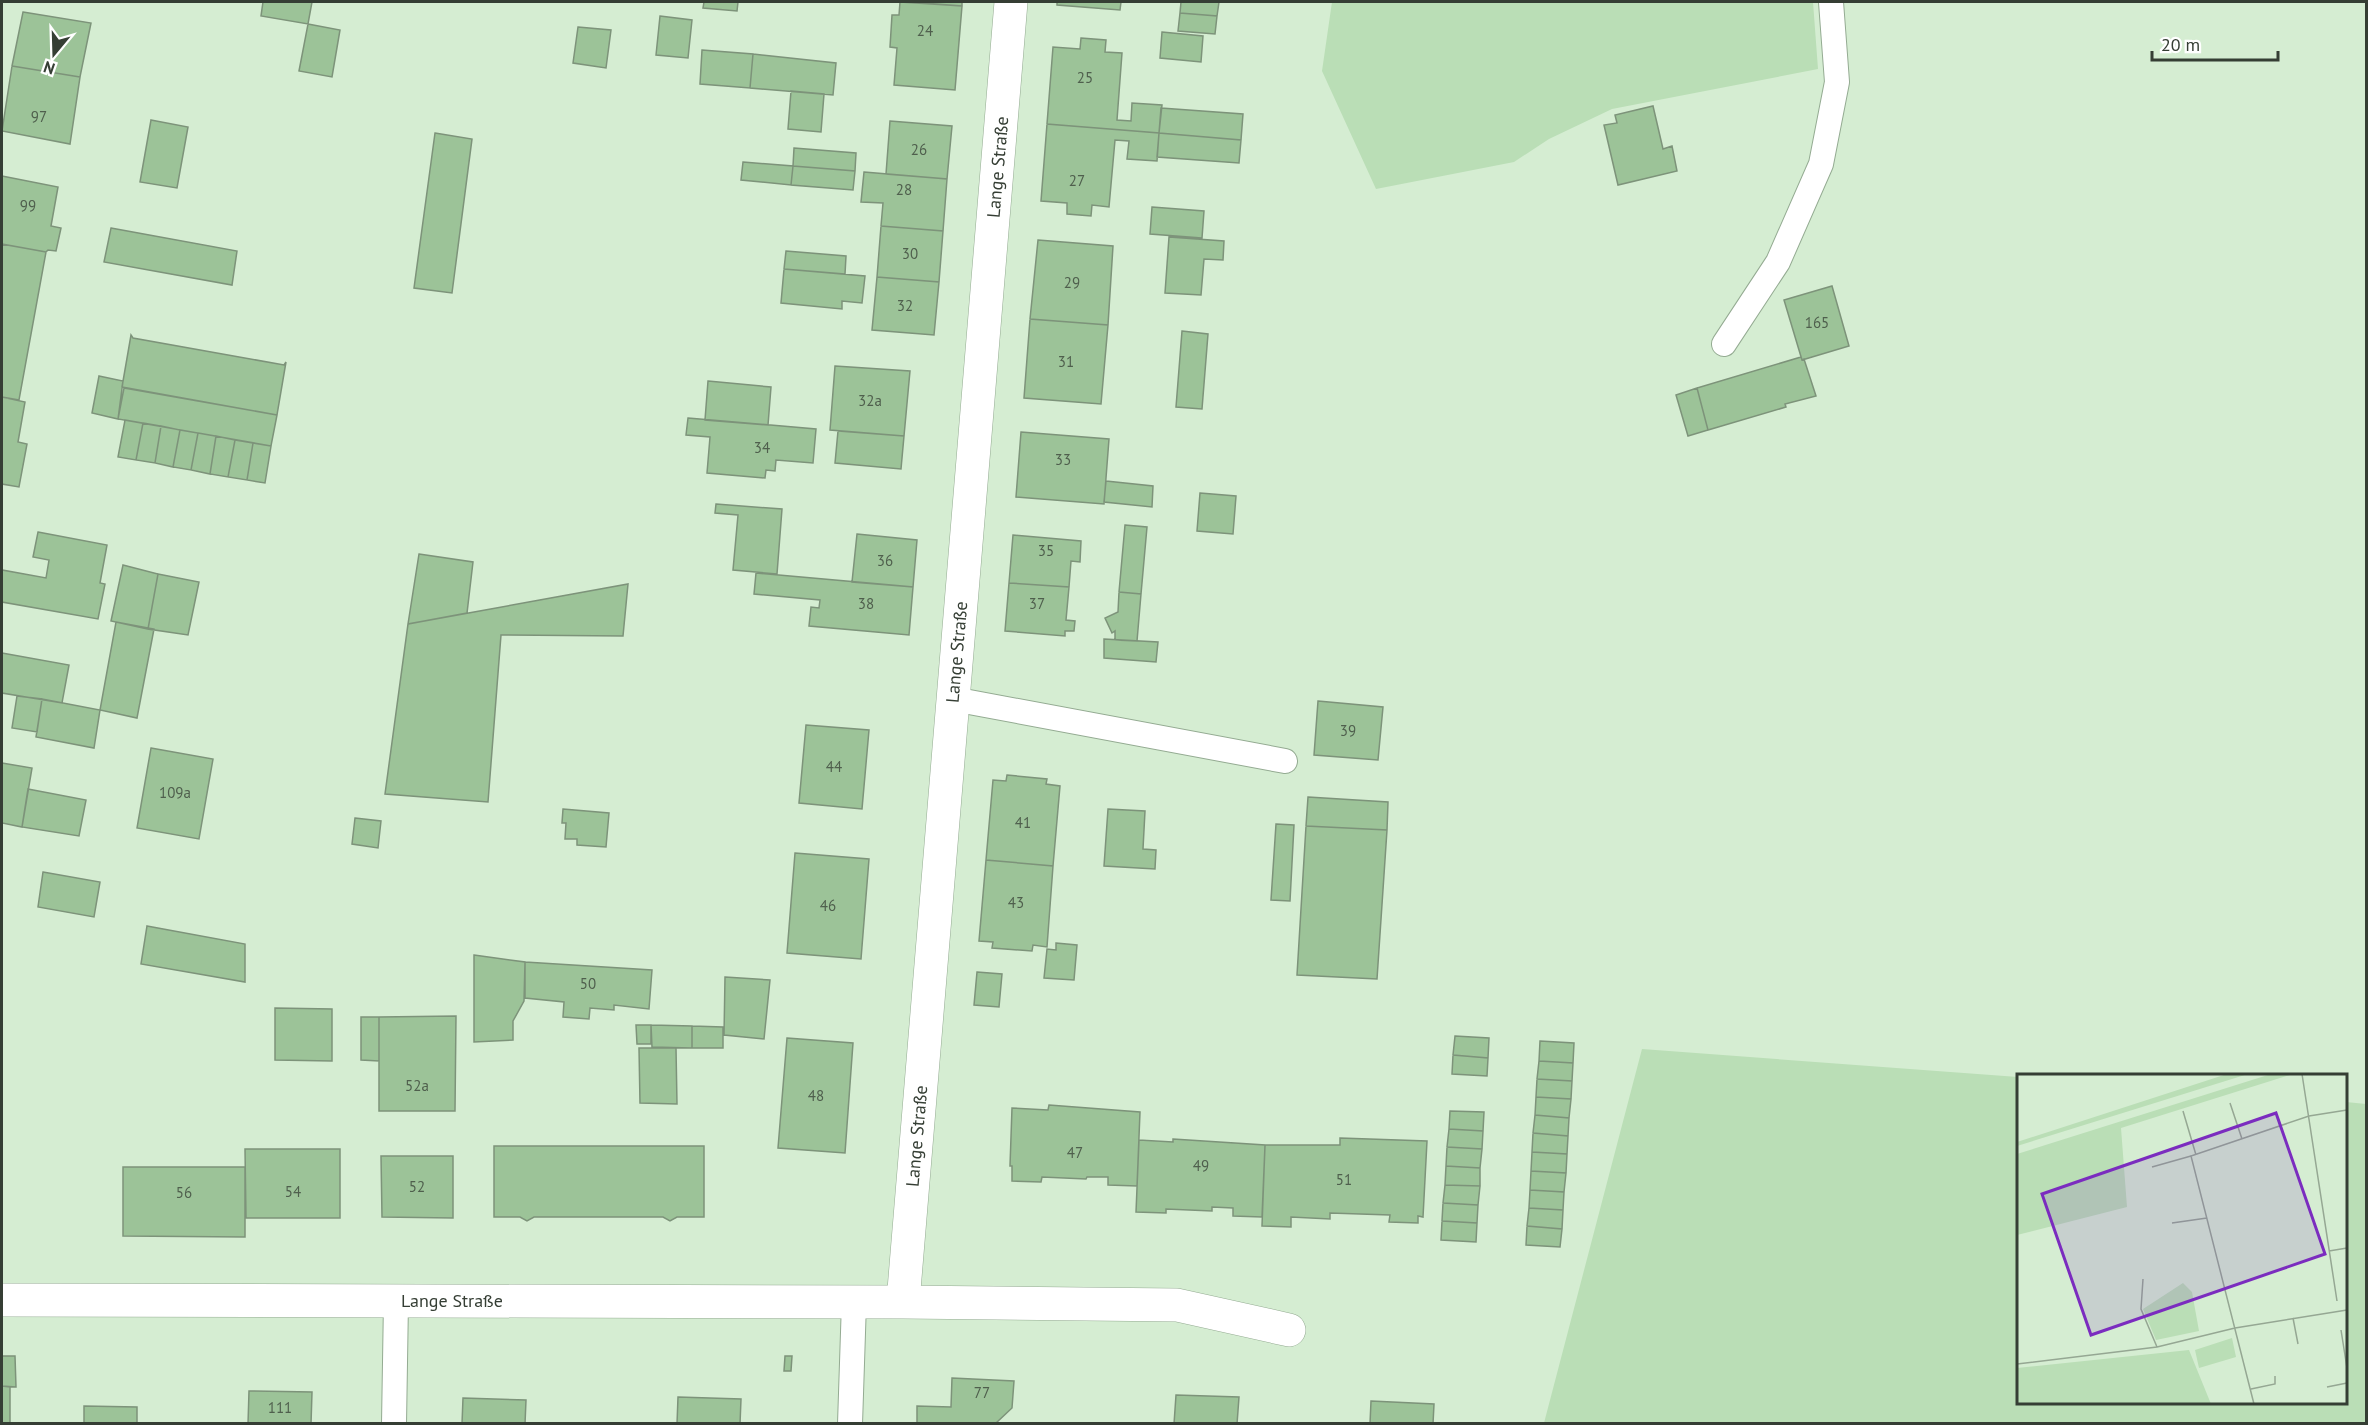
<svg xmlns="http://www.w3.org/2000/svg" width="2368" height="1425" font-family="'PT Sans',sans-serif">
	<rect width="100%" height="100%" fill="#d5edd2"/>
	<path fill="#badeb6" d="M1332,2H1813L1818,69L1612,109L1549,139L1514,162L1376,189L1322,71Z
		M1642,1049L2018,1077V1402H2346V1102L2366,1104V1423H1544Z"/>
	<path fill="#9cc398" stroke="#7d937a" stroke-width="1.5" d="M263,2H312L308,24L261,16Z
		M704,2H738L737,11L703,8Z
		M900,2L962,6L955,90L894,85L897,48L890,47L892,15H899Z
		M911,2H962V6Z
		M1057,2H1121L1120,10L1057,5Z
		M1181,2H1219L1217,16L1180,13Z
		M23,12L91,23L80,77L12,66Z
		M1180,13L1217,16L1215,34L1178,31Z
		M660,16L692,20L688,58L656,55Z
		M308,24L340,30L332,77L299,71Z
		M578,27L611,30L606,68L573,63Z
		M1162,32L1203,36L1201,62L1160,58Z
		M1081,38L1106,40L1105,52L1122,53L1117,120L1131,121L1132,103L1162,105L1159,133L1047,124L1053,47L1080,49Z
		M702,50L753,54L750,88L700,84Z
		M753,54L836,63L833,95L750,88Z
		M12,66L80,77L70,144L2,131Z
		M791,91L824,94L821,132L788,129Z
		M1653,106L1663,149L1672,146L1677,171L1618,185L1604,125L1617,123L1615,115Z
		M1161,108L1243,114L1241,140L1159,133Z
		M151,120L188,127L177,188L140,182Z
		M890,121L952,126L947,179L886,174Z
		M1047,124L1159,133L1157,161L1127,159L1129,141L1115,140L1109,207L1092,205L1091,216L1067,214V203L1041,201Z
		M435,133L472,139L452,293L414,288Z
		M1159,133L1241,140L1239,163L1157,157Z
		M794,148L856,153L855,171L793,166Z
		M743,162L793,166L791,185L741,180Z
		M793,166L855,171L853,190L791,185Z
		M864,172L947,179L943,231L881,226L883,203L861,202Z
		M2,176L58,187L51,226L61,228L56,251L48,250L46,252L2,244Z
		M1152,207L1204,211L1202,238L1150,234Z
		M881,226L943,231L939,282L877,277Z
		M111,228L237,251L232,285L104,262Z
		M1169,237L1224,241L1223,260L1204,259L1201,295L1165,293Z
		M1038,240L1113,246L1108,325L1030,319Z
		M2,244L46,252L19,400L2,397Z
		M786,251L846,256L845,274L784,269Z
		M784,269L865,276L862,303L842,301V309L781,303Z
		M877,277L939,282L934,335L872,330Z
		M1832,286L1849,346L1802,360L1784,300Z
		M1030,319L1108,325L1101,404L1024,398Z
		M1182,331L1208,334L1202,409L1176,407Z
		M131,335L133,338L284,365L286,362L277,415L122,387Z
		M1801,357L1802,360L1804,359L1816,396L1785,404L1786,407L1708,430L1697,388Z
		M835,366L910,371L904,436L830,430Z
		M99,376L123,381L118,419L92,413Z
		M708,381L771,387L768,425L705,420Z
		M124,388L277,415L271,446L118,419Z
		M1697,388L1708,430L1688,436L1676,395Z
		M2,397L25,402L18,442L27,444L19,487L2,484Z
		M688,418L816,429L813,463L776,460L775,471L766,470L765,478L707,473L710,437L686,435Z
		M125,420L143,423L136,460L118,457Z
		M143,423L161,426L155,463L136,460Z
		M161,426L180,430L173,467L155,463Z
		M180,430L198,433L191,470L173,467Z
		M838,431L904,436L901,469L835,463Z
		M1021,432L1109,439L1104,504L1016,497Z
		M198,433L216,436L210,474L191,470Z
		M216,436L235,440L228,477L210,474Z
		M235,440L253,443L247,480L228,477Z
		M253,443L271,446L265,483L247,480Z
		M1106,481L1153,486L1152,507L1104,502Z
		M1200,493L1236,496L1233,534L1197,531Z
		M716,504L782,509L777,574L733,570L738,515L715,513Z
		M1125,525L1147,527L1141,594L1119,592Z
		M38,532L107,545L100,583L105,584L98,619L2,602V570L46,578L49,560L33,557Z
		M857,534L917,540L913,587L852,582Z
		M1013,535L1081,541L1080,562L1071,561L1069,587L1009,583Z
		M419,554L473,562L467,613L408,624Z
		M123,565L158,574L148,629L111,621Z
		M756,573L913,587L909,635L809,626L811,607L819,608L820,600L754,594Z
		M158,574L199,582L188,635L148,629Z
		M1009,583L1069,587L1066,620L1075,621L1074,631H1065V636L1005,631Z
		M628,584L623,636L501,635L488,802L385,794L408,624Z
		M1119,592L1141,594L1137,641L1115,640V631L1112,633L1105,618L1118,612Z
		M116,622L154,629L137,718L100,710Z
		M1104,639L1158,642L1156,662L1104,658Z
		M2,653L69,665L62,703L2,693Z
		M17,696L42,699L37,732L12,728Z
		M42,699L100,710L94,748L36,737Z
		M1318,701L1383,707L1378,760L1314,755Z
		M806,725L869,730L862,809L799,803Z
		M151,748L213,759L199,839L137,828Z
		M2,763L32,768L22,827L2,823Z
		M1007,775L1047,779L1046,784L1060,786L1053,866L986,860L993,780L1006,781Z
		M28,789L86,800L79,836L22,827Z
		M1308,797L1388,802L1387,830L1306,826Z
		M563,809L609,813L606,847L577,845V839H565L566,823H562Z
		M1108,809L1145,811L1143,849L1156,850L1155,869L1104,866Z
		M355,818L381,821L378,848L352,844Z
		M1276,824L1294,825L1290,901L1271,900Z
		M1306,826L1387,830L1377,979L1297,975Z
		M795,853L869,859L861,959L787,953Z
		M986,860L1053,866L1047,947L1033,945L1032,951L992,948L993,942L979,941Z
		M43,872L100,882L94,917L38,907Z
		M147,926L245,944V982L141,964Z
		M1056,943L1077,945L1074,980L1044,978L1047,949L1056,950Z
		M474,955L525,962L524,1001L513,1021V1040L474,1042Z
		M525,962L652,970L649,1009L614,1005V1010L590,1008L589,1019L563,1017L564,1002L525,998Z
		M977,972L1002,974L999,1007L974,1005Z
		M725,977L770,980L764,1039L724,1035Z
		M275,1008L332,1009V1061L275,1060Z
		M456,1016L455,1111H379V1017Z
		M361,1017H379V1061L361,1060Z
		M636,1025H651V1044H637Z
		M651,1025L692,1026V1048L652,1047Z
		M692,1026L723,1027V1048H692Z
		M1455,1036L1489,1038L1488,1058L1453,1055Z
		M787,1038L853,1043L845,1153L778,1148Z
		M1540,1041L1574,1043L1573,1063L1539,1061Z
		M639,1048H676L677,1104L640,1103Z
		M1453,1055L1488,1058L1487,1076L1452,1074Z
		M1539,1061L1573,1063L1572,1081L1537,1079Z
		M1537,1079L1572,1081L1571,1099L1536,1097Z
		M1536,1097L1571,1099L1569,1118L1535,1115Z
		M1049,1105L1140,1112L1137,1186L1108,1185V1177H1087L1086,1179L1042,1177L1041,1182L1012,1181V1166H1010L1012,1108L1048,1110Z
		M1450,1111L1484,1112L1483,1131L1449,1129Z
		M1535,1115L1569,1118L1568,1136L1533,1133Z
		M1449,1129L1483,1131L1482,1149L1447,1147Z
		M1533,1133L1568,1136L1567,1154L1532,1152Z
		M1340,1138L1427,1141L1423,1217L1418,1216V1223L1389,1222L1390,1215L1330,1213V1219L1291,1217V1227L1262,1226L1265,1145H1340Z
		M1173,1139L1265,1145L1262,1217L1233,1216V1208L1212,1207V1211L1166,1209V1213L1136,1212L1139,1140L1173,1142Z
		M494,1146H704V1217H677L670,1221L663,1217H534L527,1221L520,1217H494Z
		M1447,1147L1482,1149L1480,1168L1446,1166Z
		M245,1149H340V1218H246Z
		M1532,1152L1567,1154L1566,1173L1531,1171Z
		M381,1156H453V1218L382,1217Z
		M1446,1166L1480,1168V1186L1445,1185Z
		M123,1167H245V1237L123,1236Z
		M1531,1171L1566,1173L1564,1192L1530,1190Z
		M1445,1185L1480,1186L1478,1205L1443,1203Z
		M1530,1190L1564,1192L1563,1210L1529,1208Z
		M1443,1203L1478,1205L1477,1223L1442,1221Z
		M1529,1208L1563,1210L1562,1229L1527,1226Z
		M1442,1221L1477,1223L1476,1242L1441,1240Z
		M1527,1226L1562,1229L1560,1247L1526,1245Z
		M2,1356H15L16,1387L2,1386Z
		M785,1356H792L791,1371H784Z
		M952,1378L1014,1381L1012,1408L996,1423L917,1424V1406L951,1407Z
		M2,1386L10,1387V1424H2Z
		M249,1391L312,1392L311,1424H248Z
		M1176,1395L1239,1397L1237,1424H1174Z
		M678,1397L741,1399L740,1424H677Z
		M463,1398L526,1400L525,1424H462Z
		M1371,1401L1434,1404L1433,1424H1370Z
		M84,1406L137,1407V1424H84Z"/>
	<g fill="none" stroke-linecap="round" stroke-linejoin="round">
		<g stroke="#94ab92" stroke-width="26">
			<path id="lane" d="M1724,344L1778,262L1821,164L1837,82L1831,2
				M953,699L1285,761
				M394,1424L396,1301
				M850,1424L854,1302"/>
		</g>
		<g stroke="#94ab92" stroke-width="34">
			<path id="street" d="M2,1300L903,1302L1011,2
				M903,1302L1177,1305L1289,1330"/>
		</g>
		<use href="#lane" stroke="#fff" stroke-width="24"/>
		<use href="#street" stroke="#fff" stroke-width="33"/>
	</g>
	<g text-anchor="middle" stroke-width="5" stroke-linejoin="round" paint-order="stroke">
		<g font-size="15" fill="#4f5f4d">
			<text x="925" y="36">24</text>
			<text x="1085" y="83">25</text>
			<text x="39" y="122">97</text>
			<text x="919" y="155">26</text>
			<text x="1077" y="186">27</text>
			<text x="904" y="195">28</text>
			<text x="28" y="211">99</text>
			<text x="910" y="259">30</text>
			<text x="1072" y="288">29</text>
			<text x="905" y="311">32</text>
			<text x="1817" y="328">165</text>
			<text x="1066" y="367">31</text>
			<text x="870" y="406">32a</text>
			<text x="762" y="453">34</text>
			<text x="1063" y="465">33</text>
			<text x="1046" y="556">35</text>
			<text x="885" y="566">36</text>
			<text x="866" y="609">38</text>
			<text x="1037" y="609">37</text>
			<text x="1348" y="736">39</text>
			<text x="834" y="772">44</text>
			<text x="175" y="798">109a</text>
			<text x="1023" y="828">41</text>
			<text x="1016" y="908">43</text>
			<text x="828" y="911">46</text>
			<text x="588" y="989">50</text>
			<text x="417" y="1091">52a</text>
			<text x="816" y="1101">48</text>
			<text x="1075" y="1158">47</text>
			<text x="1201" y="1171">49</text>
			<text x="1344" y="1185">51</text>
			<text x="417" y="1192">52</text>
			<text x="293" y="1197">54</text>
			<text x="184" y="1198">56</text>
			<text x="982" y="1398">77</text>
			<text x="280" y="1413">111</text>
		</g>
		<g font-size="18" fill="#353e34" stroke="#fff">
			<text transform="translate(998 167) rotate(-85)" y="6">Lange Straße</text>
			<text transform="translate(957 652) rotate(-85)" y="6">Lange Straße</text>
			<text transform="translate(917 1136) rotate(-85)" y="6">Lange Straße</text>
			<text x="452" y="1307">Lange Straße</text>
		</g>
	</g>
	<g transform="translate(2017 1074)">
		<rect width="330" height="330" fill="#d5edd2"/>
		<path d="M210,0H231L0,72V68ZM254,0H276L104,54L110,133L0,161V80ZM166,209L175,218L182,257L139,266L126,235ZM215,264L219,283L182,294L178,276ZM172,276L194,330H0V294Z" fill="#badeb6"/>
		<path fill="none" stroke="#95a793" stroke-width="1.5" d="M285,0L320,227M213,29L225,65M166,37L179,81M135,93L174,82M155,149L190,144M312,177L330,174M126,205L124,235L140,273M276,244L281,270M324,256L330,294M0,290L140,273L218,254L330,236M310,313L330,309M234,315L258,310V302M237,330L174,82L292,42L330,36"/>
		<path fill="#7b2cbf" fill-opacity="0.15" stroke="#7b2cbf" stroke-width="3" d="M259,39L308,180L74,261L25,120Z"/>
		<rect width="330" height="330" fill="none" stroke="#353e34" stroke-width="3"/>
	</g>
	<rect width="2368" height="1425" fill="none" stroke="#353e34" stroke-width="6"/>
	<g transform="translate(54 54) rotate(199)" stroke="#ffffff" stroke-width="4.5" paint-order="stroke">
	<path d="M0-4.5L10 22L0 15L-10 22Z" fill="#353e34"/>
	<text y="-9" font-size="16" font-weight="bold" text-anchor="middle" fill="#353e34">N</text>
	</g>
	<path d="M2152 51v9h126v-9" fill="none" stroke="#353e34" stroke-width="3"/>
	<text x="2161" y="51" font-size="18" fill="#353e34" stroke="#ffffff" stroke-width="4.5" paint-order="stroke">20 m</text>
</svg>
